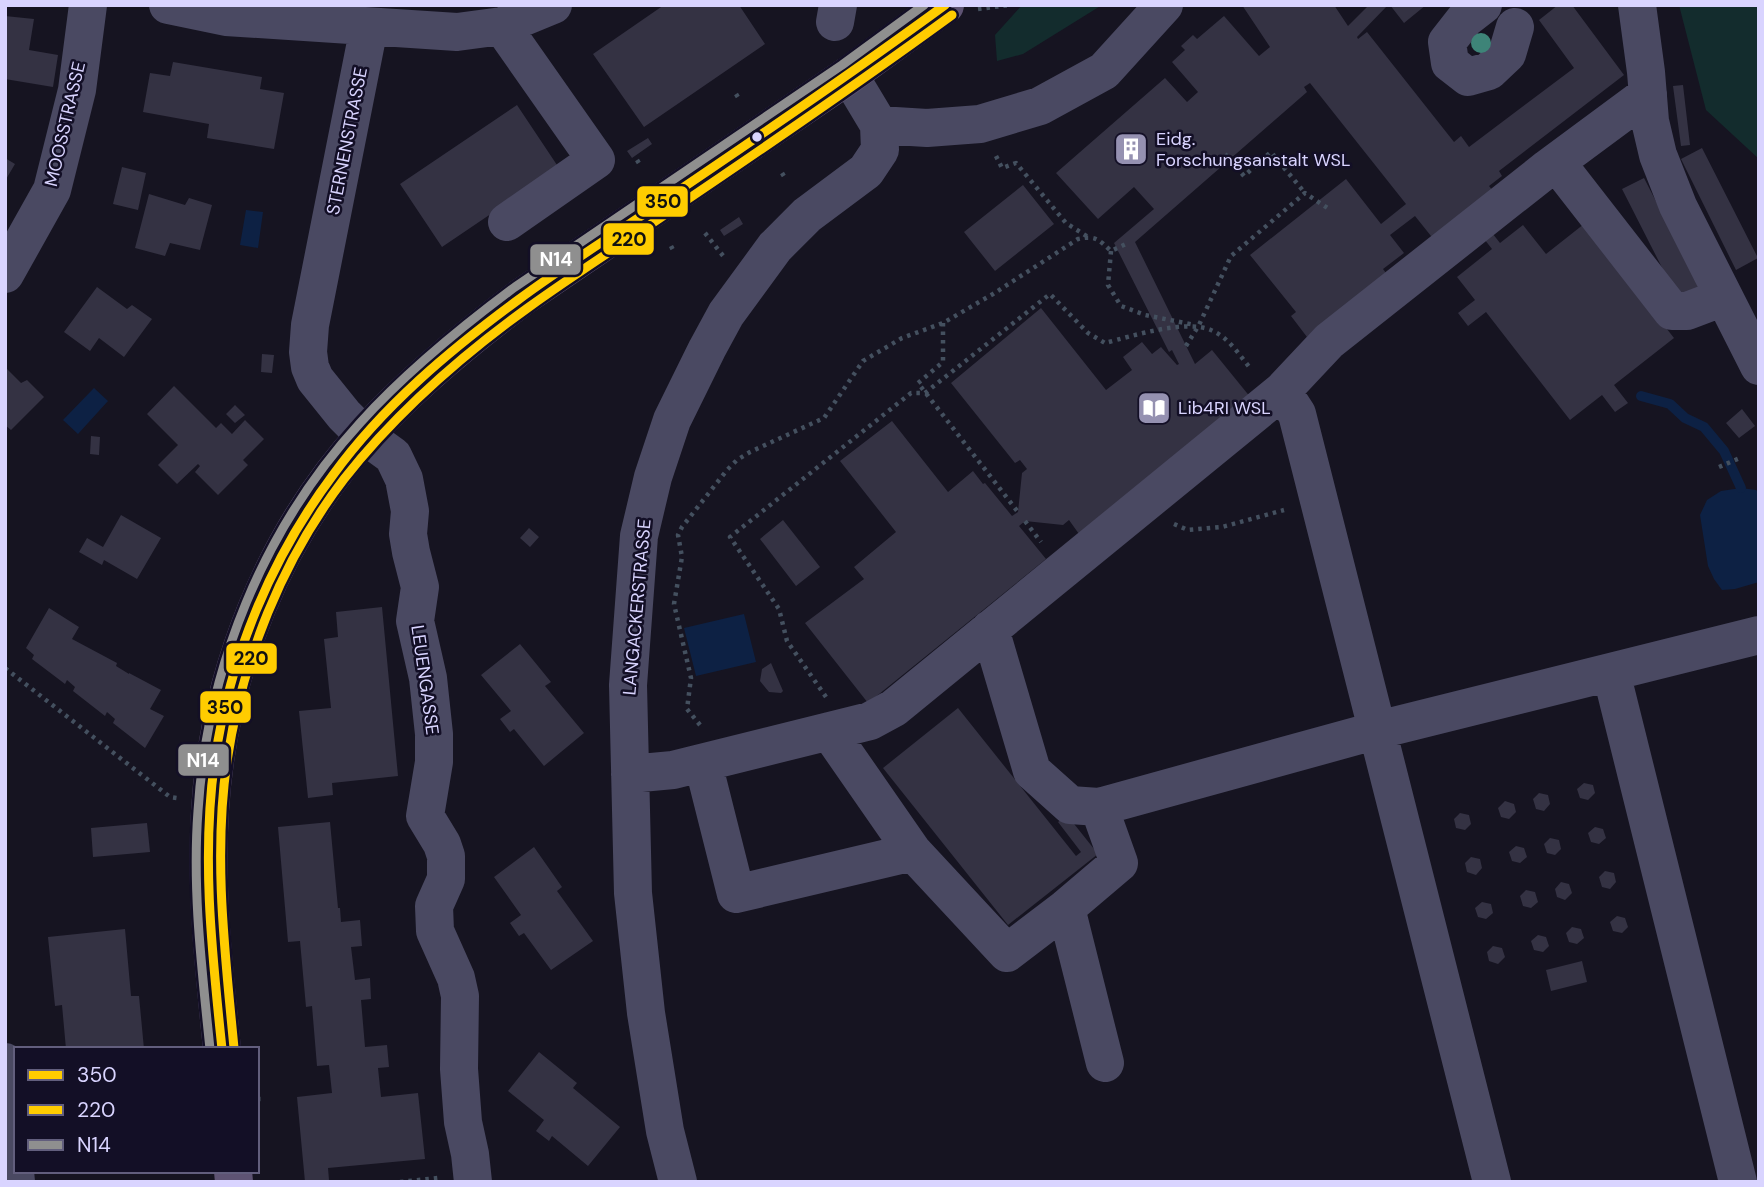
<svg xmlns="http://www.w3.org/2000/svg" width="1764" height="1187" font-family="'DM Sans',sans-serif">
	<rect width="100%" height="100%" fill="#161421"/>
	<path fill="#132c2d" d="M1022,5H1102L1023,54L997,61L995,35Z
		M1679,5H1759V159L1706,110Z"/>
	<path fill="#0d2144" d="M246,210L263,212L258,248L240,245Z
		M94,388L108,401L78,434L63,420Z
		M1741,488L1756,490L1759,493V582L1735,589L1722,590L1714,579L1708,566L1700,515L1707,500L1721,491Z
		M744,614L756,662L696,676L684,628Z"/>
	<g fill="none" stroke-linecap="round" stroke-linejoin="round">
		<path stroke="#0d2144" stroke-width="10" d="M1641,396L1670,404L1685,418L1704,427L1724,451L1741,488"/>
	</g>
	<path fill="#343243" d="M664,5H739L765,44L644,127L593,54Z
		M1242,5H1334L1348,26L1369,5H1388L1357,37L1358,39L1367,32L1454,142L1461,136L1469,147L1574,68L1539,20L1558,5H1572L1624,75L1499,171L1502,176L1489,186L1499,198L1478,215L1500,243L1523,225L1546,254L1584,224L1674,338L1614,385L1628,403L1615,412L1602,395L1570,420L1486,312L1468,326L1458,313L1475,300L1457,277L1492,249L1470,221L1439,246L1415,216L1390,235L1404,253L1383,269L1386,273L1307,337L1291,316L1296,312L1250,255L1346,179L1381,224L1406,204L1310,83L1304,87L1307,92L1135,242L1195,364L1212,350L1251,398L1079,534L1069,520L1063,525L1025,521L1019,526L1046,559L868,703L805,623L864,579L854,567L896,532L840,461L892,421L948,492L973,471L983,484L985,483L1012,516L1018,512L1022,473L1027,469L1020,460L1015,463L951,383L1041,308L1106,390L1132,370L1123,357L1142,342L1152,354L1161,347L1177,365L1179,364L1172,350L1169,352L1114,243L1154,209L1134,187L1098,219L1056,173L1165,78L1187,102L1198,92L1172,62L1185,50L1181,46L1193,35L1197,39L1224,16L1259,56L1270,47Z
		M1390,5H1426L1404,23Z
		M5,16L34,19L29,50L58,55L53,87L5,79Z
		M173,62L262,77L260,89L284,93L274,149L207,138L209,124L143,112L150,73L170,76Z
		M1683,85L1690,145L1681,146L1673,86Z
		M517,105L559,168L442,247L400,184Z
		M648,138L652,144L632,158L627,151Z
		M1702,148L1758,258L1736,270L1681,159Z
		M5,158L15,164L5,181Z
		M122,167L146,173L138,210L113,204Z
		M1644,178L1700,287L1678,299L1622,189Z
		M1023,185L1054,224L995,271L964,232Z
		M149,194L185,205L189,198L212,205L200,250L170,243L165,256L135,248Z
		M739,217L743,224L724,236L720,230Z
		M97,287L127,309L132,305L152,319L124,357L99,338L90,351L64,332Z
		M262,354L274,355L272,373L261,372Z
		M5,367L21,383L27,380L44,397L11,430L5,425Z
		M174,386L216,428L221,423L232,434L245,420L264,439L243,460L248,465L218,495L195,472L200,466L198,464L177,484L158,465L178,445L147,414Z
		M235,405L245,415L235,423L226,414Z
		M1742,409L1755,426L1739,438L1726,423Z
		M91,436L100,437L99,455L90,454Z
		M121,515L161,538L137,579L104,560L102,565L79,552L87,538L103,547Z
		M783,520L820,567L796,586L760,539Z
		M529,528L539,537L530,547L520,538Z
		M382,607L398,776L332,783L333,795L308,798L299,711L331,708L324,639L338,637L336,612Z
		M49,608L79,627L72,639L117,663L116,666L129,674V673L161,690L150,709L164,716L145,748L113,723L115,719L107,712L105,716L73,691L75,687L67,680L65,684L32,659L34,655L26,648Z
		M520,644L551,682L545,686L584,733L544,766L514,729L510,732L500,719L511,711L481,675Z
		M771,663L783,691L781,693L769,692L760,681L762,669Z
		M958,708L1076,856L1081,852L1058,822L1067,815L1098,854L1008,925L883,768Z
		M1584,783L1593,785L1595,793L1588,800L1580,798L1577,789Z
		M1539,793L1548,795L1550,804L1544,811L1536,809L1533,799Z
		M1505,801L1514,804L1516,812L1509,819L1501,817L1498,808Z
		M1460,813L1469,815L1471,824L1465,830L1456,828L1454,819Z
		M330,822L338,908H340L341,922L360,920L362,946L351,947L355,980L370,978L371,999L361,1000L365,1047L387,1045L389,1067L378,1068L381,1097L418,1093L425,1159L328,1168L329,1180L305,1182L297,1097L332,1093L329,1065L317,1066L312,1006L306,1007L300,941L288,942L278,827Z
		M147,823L150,852L93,857L91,828Z
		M1595,827L1603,829L1606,838L1599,844L1591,842L1588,833Z
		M1550,838L1559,840L1561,849L1555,855L1547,853L1544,844Z
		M1516,846L1524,848L1527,857L1520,863L1512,861L1509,852Z
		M534,847L562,887L557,891L593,941L551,970L524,933L519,936L510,923L521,915L494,877Z
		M1471,857L1480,859L1482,868L1476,875L1467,872L1465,863Z
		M1605,871L1614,873L1616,882L1610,889L1602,887L1599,877Z
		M1561,882L1569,884L1572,893L1565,900L1557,897L1555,889Z
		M1526,890L1535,892L1538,902L1531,908L1523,906L1520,896Z
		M1482,902L1491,904L1493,913L1486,919L1478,917L1475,908Z
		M1617,916L1625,918L1628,927L1622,933L1613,931L1610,922Z
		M1572,927L1581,929L1584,938L1577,944L1569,942L1566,933Z
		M125,929L131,996H139L144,1049H66L62,1005L55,1006L48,937Z
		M1538,935L1546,937L1549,946L1543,952L1534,950L1531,941Z
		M1493,946L1502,948L1505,957L1498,964L1489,961L1487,952Z
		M1582,961L1587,982L1551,991L1546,970Z
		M539,1052L577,1083L573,1088L620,1127L588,1166L552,1136L549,1141L536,1131L544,1120L508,1091Z"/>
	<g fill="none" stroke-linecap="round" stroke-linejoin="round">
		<path stroke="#44505f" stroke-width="4.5" stroke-dasharray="3.5 5" stroke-linecap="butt" d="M978,9L1010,5
			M736,94L739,99
			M1225,154L1244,176L1271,152L1305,193
			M996,156L1002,168L1016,163L1066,223L1088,237
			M637,160L640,165
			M782,173L785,178
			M705,233L724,257
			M671,246L673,250
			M1111,251L1108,285L1121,306L1145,315L1195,325
			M943,323V362L918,383L1018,512
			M1186,346L1199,325L1231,256L1305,193L1329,209
			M1719,467L1740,458
			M1025,521L1041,542
			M1174,524L1188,530L1222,527L1284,510
			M5,668L170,797L177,798
			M826,697L787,641L779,609L730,537L911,393H925L1050,294L1088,333L1105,343C1132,336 1188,318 1213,331C1229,338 1240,356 1251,369
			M700,725L687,709L691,678L674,604L682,557L678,535L682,527L727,470L737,460L750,452L824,418L863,361L902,338L943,323L993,294L1078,239C1096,235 1099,240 1111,251L1126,244
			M257,1099H261
			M400,1182L438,1178"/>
		<path stroke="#4a4962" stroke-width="38" d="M168,5L226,17L457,32L502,26L553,5
			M1483,5L1465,19L1447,42L1450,63L1468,77L1489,71L1507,54L1515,27
			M1637,5L1646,72L1650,121L1658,155L1678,206L1759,366
			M835,22L838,5
			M502,26L596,160L507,222
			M369,27L310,325L308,352L310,367L315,379L344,415L364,435L393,456L404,479L410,511L408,534L411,552L420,587L415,621L428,678L434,734V762L425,816L442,844L446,856V879L434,906L435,931L456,978L460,996L459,1069L463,1122L470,1154L473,1182
			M879,125L927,128L980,124L1040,106L1104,71L1164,5
			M1556,162L1672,311H1687L1724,297
			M5,274L52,190L77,90L88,5
			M1282,391L1297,414L1492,1182
			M990,629L1032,771L1070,805L1099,807L1119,863L1066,908L1105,1063
			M1611,672L1738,1182
			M829,731L913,852
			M703,763L736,894L913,852L1007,953L1066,908
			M630,774L673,770L870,721L894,708L1282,391L1329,341L1548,168L1648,94
			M1099,807L1378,730L1759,635
			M5,1062L16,1182
			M678,1182L665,1131L646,1013L633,893L628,685L639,536L653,477L672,420L707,349L726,314L775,247L807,215L866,171L880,150L879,125L849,75"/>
		<path stroke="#5e5373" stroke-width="38" d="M222,1049C214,970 205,890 210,811C218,674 274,534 367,433C413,382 467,338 522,297L849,75L945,5
			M233,1171L234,1182"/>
		<g stroke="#130f26" stroke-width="14">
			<path id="bus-1" d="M222,1049C212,953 201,855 215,759C230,657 271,558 333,475C383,406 450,350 518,300C561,268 606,240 650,210C749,143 848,76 945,5"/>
		</g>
		<g stroke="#130f26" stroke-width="14">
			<path id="bus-2" d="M234,1048C225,953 213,856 227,761C242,660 282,560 344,479C396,413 461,356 529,307C572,276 616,248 660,218C758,152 856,85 952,15"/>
		</g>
		<g stroke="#130f26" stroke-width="14">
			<path id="bus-3" d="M210,1049C202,970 192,890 198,811C207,668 263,529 360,423C406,372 460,328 515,287L842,65L924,5"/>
		</g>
		<use href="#bus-1" stroke="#fc0" stroke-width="9"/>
		<use href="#bus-2" stroke="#fc0" stroke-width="9"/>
		<use href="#bus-3" stroke="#8f8f8f" stroke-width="9"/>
	</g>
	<circle fill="#3e8478" cx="1481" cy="43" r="10"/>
	<defs>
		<g id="building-square" transform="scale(1.75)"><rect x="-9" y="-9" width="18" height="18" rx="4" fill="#9591b1" stroke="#130f26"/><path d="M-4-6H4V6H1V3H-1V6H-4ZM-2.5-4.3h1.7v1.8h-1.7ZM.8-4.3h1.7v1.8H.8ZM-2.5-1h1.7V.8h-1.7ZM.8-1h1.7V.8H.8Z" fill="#fff"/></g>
		<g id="library-square" transform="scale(1.75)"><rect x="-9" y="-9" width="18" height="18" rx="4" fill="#9591b1" stroke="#130f26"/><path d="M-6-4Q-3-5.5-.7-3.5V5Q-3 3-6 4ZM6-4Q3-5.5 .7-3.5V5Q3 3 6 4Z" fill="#fff"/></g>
	</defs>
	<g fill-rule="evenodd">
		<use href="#building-square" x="1131" y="149"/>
		<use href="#library-square" x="1154" y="408"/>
	</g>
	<circle fill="#d9d4ff" stroke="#130f26" stroke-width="2.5" cx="757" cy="137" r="6"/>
	<g text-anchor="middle" stroke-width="5" stroke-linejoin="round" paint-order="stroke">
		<g font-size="18" fill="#d9d4ff" stroke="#130f26">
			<text transform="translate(65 124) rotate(-77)" y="6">MOOSSTRASSE</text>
			<text transform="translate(347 141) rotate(-79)" y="6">STERNENSTRASSE</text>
			<text transform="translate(637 607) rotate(-85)" y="6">LANGACKERSTRASSE</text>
			<text transform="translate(425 680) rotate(82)" y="6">LEUENGASSE</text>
		</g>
		<g font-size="18" fill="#d9d4ff" stroke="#130f26" text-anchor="start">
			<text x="1156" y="145">Eidg.<tspan x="1156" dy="21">Forschungsanstalt WSL</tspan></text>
			<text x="1178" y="414">Lib4RI WSL</text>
		</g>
	</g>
	<g stroke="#130f26" stroke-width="2.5">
		<rect x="636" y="185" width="53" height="33" rx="7" fill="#fc0"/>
		<rect x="602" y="222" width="53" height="34" rx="7" fill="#fc0"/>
		<rect x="529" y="243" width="53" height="33" rx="7" fill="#8f8f8f"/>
		<rect x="225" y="642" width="53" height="33" rx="7" fill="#fc0"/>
		<rect x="199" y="690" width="53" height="34" rx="7" fill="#fc0"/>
		<rect x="177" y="743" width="53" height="34" rx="7" fill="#8f8f8f"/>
	</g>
	<g font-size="19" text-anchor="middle" font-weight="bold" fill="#fff">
		<text x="556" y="266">N14</text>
		<text x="203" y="767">N14</text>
	</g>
	<g font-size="19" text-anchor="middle" font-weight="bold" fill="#111">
		<text x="663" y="208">350</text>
		<text x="629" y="246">220</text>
		<text x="251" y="665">220</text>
		<text x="225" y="714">350</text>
	</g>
	<rect width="1764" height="1187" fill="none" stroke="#d9d4ff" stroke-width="14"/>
	<rect x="14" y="1047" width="245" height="126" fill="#130f26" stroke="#625e7d" stroke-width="2"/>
	<rect x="28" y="1070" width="35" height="10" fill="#ffcc00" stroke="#625e7d" stroke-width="2"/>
	<text x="77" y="1082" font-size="21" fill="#d9d4ff">350</text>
	<rect x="28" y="1105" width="35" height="10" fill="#ffcc00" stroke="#625e7d" stroke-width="2"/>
	<text x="77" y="1117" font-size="21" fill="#d9d4ff">220</text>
	<rect x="28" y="1140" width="35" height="10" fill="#8f8f8f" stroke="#625e7d" stroke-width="2"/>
	<text x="77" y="1152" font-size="21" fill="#d9d4ff">N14</text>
</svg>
